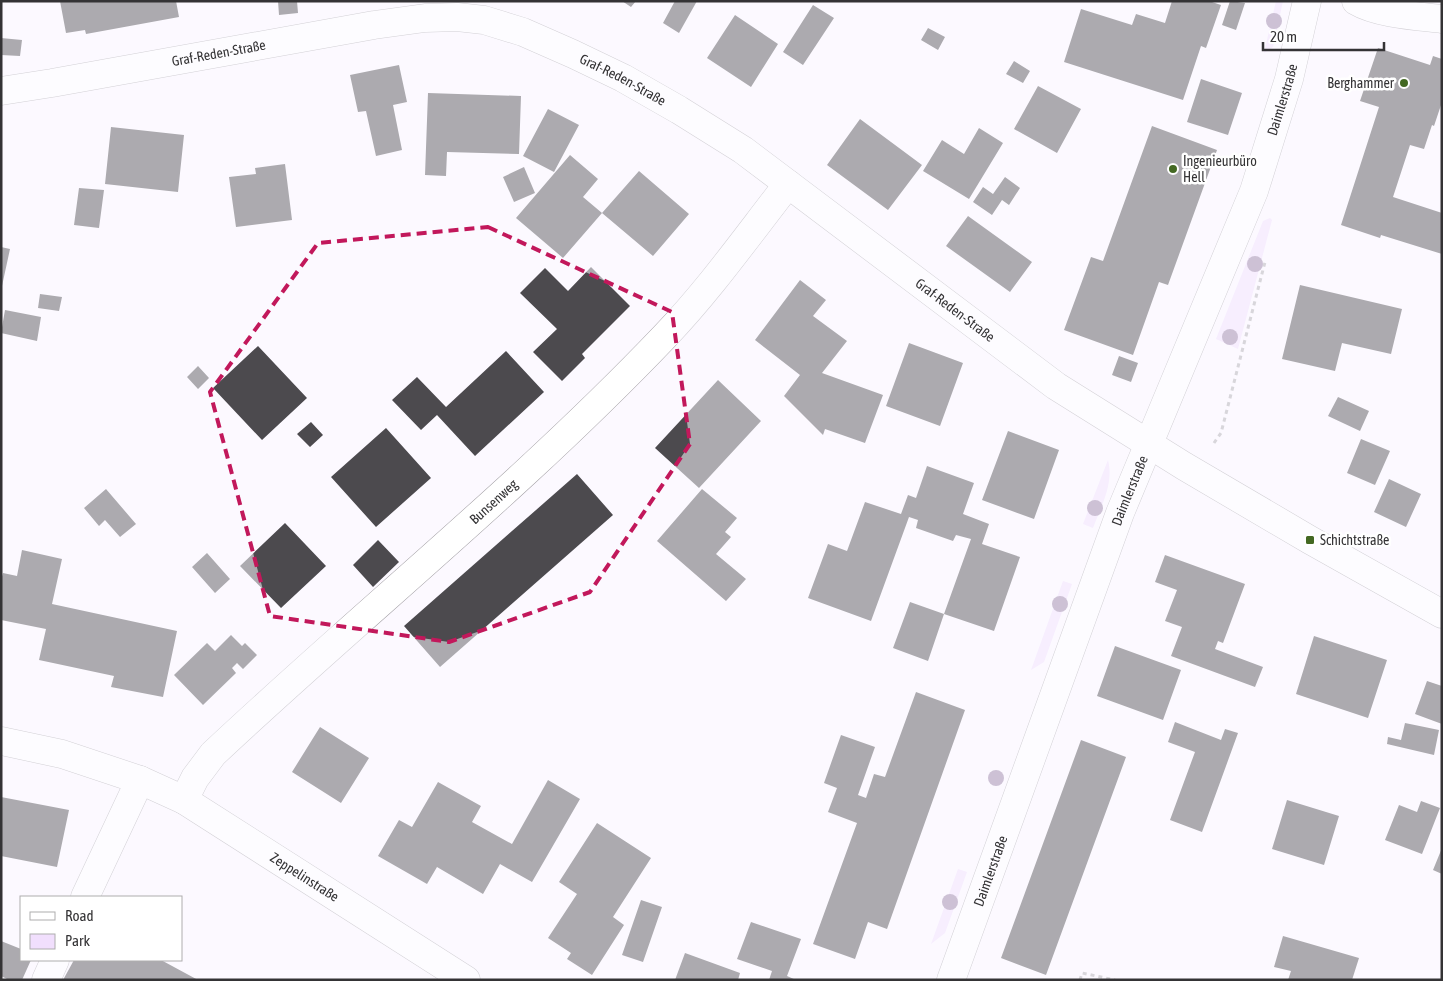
<svg xmlns="http://www.w3.org/2000/svg" width="1443" height="981" font-family="'Asap Condensed',sans-serif">
	<rect width="100%" height="100%" fill="#fcf9ff"/>
	<path fill="#f1dffd" d="M1276,1H1283L1273,47L1264,53Z
		M1270,218L1272,220L1238,349L1216,339L1263,221Z
		M1108,460C1114,484 1101,506 1093,528L1083,524Z
		M1063,581L1072,584L1044,662L1031,670Z
		M958,869L967,872L945,933L931,944Z"/>
	<path fill="#4c4a4e" d="M60,1H176L179,17L86,34L85,30L66,33Z
		M278,1H297L298,13L279,15Z
		M622,1H636L631,7Z
		M675,1H697L679,33L663,23Z
		M1172,1H1209L1221,5L1206,48L1201,46L1183,100L1064,62L1081,9L1132,25L1136,14L1165,23Z
		M1230,1L1245,3L1236,30L1222,25Z
		M813,5L834,18L803,65L783,52Z
		M735,15L778,44L751,87L707,58Z
		M928,28L945,37L938,50L921,40Z
		M1,38L22,40L20,56L1,55Z
		M1378,48L1430,65L1433,56L1442,59V102L1434,126L1432,125L1424,149L1410,145L1393,197L1442,213V254L1381,235L1380,238L1341,225L1379,107L1360,101Z
		M1014,61L1030,71L1023,83L1006,74Z
		M399,65L407,102L393,105L402,150L376,156L366,111L358,112L350,75Z
		M1201,79L1242,93L1228,135L1187,122Z
		M1038,86L1081,109L1057,153L1014,129Z
		M428,93L521,96L519,154L447,152L446,176L425,175Z
		M548,109L579,125L554,172L523,156Z
		M860,119L922,165L888,210L827,165Z
		M1152,126L1217,150L1168,285L1159,282L1133,355L1064,330L1091,257L1103,261Z
		M111,127L184,135L178,192L105,184Z
		M979,128L1003,143L969,199L923,171L942,140L964,154Z
		M570,155L598,179L583,197L602,213L563,258L516,218Z
		M285,164L292,220L236,227L229,177L256,174L255,168Z
		M524,167L535,193L514,202L503,177Z
		M639,171L689,214L653,256L602,213Z
		M1005,177L1020,188L1009,205L1002,200L992,215L973,202L983,187L993,194Z
		M79,188L104,190L99,228L74,225Z
		M968,216L1032,262L1010,292L946,246Z
		M1,247L10,249L2,286H1Z
		M591,267L630,306L582,354L585,358L562,381L533,352L557,329L520,293L545,268L568,291Z
		M800,280L826,300L813,316L847,341L822,373L883,395L865,443L825,429L823,435L784,396L800,375L755,340Z
		M1300,285L1402,309L1391,354L1342,343L1335,371L1282,359Z
		M40,294L62,297L59,311L38,308Z
		M5,310L41,317L37,341L1,333Z
		M909,343L963,363L940,426L886,406Z
		M258,346L307,398L262,440L213,388Z
		M506,351L544,392L475,456L437,415L421,430L392,400L417,377L446,407Z
		M1119,356L1138,363L1131,382L1112,375Z
		M198,366L209,378L198,389L187,377Z
		M718,380L761,421L699,488L655,448Z
		M1338,397L1369,411L1360,431L1328,416Z
		M311,422L323,435L310,447L297,434Z
		M386,428L431,478L376,527L331,477Z
		M1008,431L1059,450L1034,519L982,500Z
		M1361,439L1390,451L1375,485L1347,473Z
		M927,466L974,483L963,514L989,524L982,544L1020,557L994,631L944,614L971,539L956,535L953,541L916,528L918,520L909,517L871,621L808,598L828,544L847,551L865,502L901,514L908,495L916,498Z
		M577,474L613,515L440,667L404,626Z
		M1389,479L1421,494L1406,527L1374,512Z
		M106,489L136,524L120,537L105,520L99,526L84,508Z
		M702,489L737,518L725,532L731,537L716,554L746,579L726,601L657,541Z
		M285,523L326,566L281,608L240,566Z
		M378,540L399,562L373,587L353,565Z
		M22,550L62,559L52,604L177,631L163,697L111,687L114,676L39,660L46,629L1,620V580L3,573L17,576Z
		M207,553L230,579L215,593L192,567Z
		M1165,555L1245,584L1223,643L1218,641L1215,649L1263,667L1255,687L1171,656L1182,627L1165,621L1177,590L1155,582Z
		M910,602L944,614L928,661L893,648Z
		M231,635L242,646L245,643L257,655L243,669L237,663L232,668L236,673L203,705L174,675L207,643L215,651Z
		M1314,636L1387,660L1368,718L1296,694Z
		M1115,646L1181,670L1163,720L1097,696Z
		M1427,681L1442,686V724L1415,714Z
		M916,692L965,710L887,929L868,922L855,959L813,944L857,823L828,812L837,788L824,783L841,735L875,747L858,795L866,798L874,774L885,777Z
		M1175,722L1221,740L1225,729L1238,733L1202,832L1170,820L1195,752L1168,742Z
		M1405,723L1439,730L1434,755L1387,744L1388,737L1401,740Z
		M320,727L369,758L341,803L292,772Z
		M1081,740L1126,757L1046,975L1001,958Z
		M548,780L580,799L532,882L500,864L483,894L437,867L427,884L378,856L399,820L412,827L438,782L481,806L472,822L512,844Z
		M1,797L69,810L57,867L1,856Z
		M1287,800L1339,816L1324,865L1272,849Z
		M1421,801L1440,808L1422,854L1385,840L1399,805L1417,812Z
		M597,823L651,858L613,917L624,925L592,975L567,959L571,953L548,938L577,894L559,882Z
		M1442,848V874L1433,870Z
		M641,900L662,907L643,962L622,955Z
		M751,922L801,939L787,976L796,980H769L772,971L737,959Z
		M1283,936L1359,958L1352,980H1288L1291,971L1274,967Z
		M1,941L21,949V960H31L22,980H9L1,976Z
		M685,953L740,973L738,980H675Z
		M74,960H161L198,980H63Z"/>
	<g fill="none" stroke-linecap="round" stroke-linejoin="round">
		<g stroke="#a3a0a5" stroke-width="29">
			<g id="minor">
				<path d="M1356,1C1378,14 1416,16 1442,19"/>
				<path id="s1" d="M1,91L52,83L374,25L425,18L457,17L484,20L523,32L573,54L623,78L679,110L743,150L1056,386L1184,466L1310,540L1442,614"/>
				<path id="s2" d="M1,741L62,754L140,780L184,800L466,980"/>
				<path id="s3" d="M184,800L195,778L213,754C362,614 523,485 665,336C710,289 748,235 788,184"/>
				<path d="M85,897L140,780"/>
				<path d="M46,980L55,960"/>
				<path id="s4" d="M951,980L1120,513L1254,191L1289,79L1307,1"/>
			</g>
		</g>
		<path stroke="#adabaf" stroke-width="3" stroke-dasharray="4 4" stroke-linecap="butt" d="M1214,443L1221,433L1265,262
			M1080,980L1082,973L1115,980"/>
		<use href="#minor" stroke="#fff" stroke-width="28"/>
	</g>
	<g fill="#957da2">
		<circle cx="1274" cy="21" r="8"/>
		<circle cx="1255" cy="264" r="8"/>
		<circle cx="1230" cy="337" r="8"/>
		<circle cx="1095" cy="508" r="8"/>
		<circle cx="1060" cy="604" r="8"/>
		<circle cx="996" cy="778" r="8"/>
		<circle cx="950" cy="902" r="8"/>
	</g>
	<path d="M0 0H1443V981H0ZM488,227L672,312L690,444L590,592L449,642L270,616L210,392L318,243Z" fill="#fcf9ff" fill-opacity=".55" fill-rule="evenodd"/>
	<path fill="none" stroke="#c2185b" stroke-width="4" stroke-dasharray="10 6" stroke-linejoin="round" d="M488,227L672,312L690,444L590,592L449,642L270,616L210,392L318,243Z"/>
	<g fill="#436822" stroke="#fff" stroke-width="2">
		<circle cx="1404" cy="83" r="5"/>
		<circle cx="1173" cy="169" r="5"/>
		<rect x="1305" y="535" width="10" height="10" rx="2.5"/>
	</g>
	<g text-anchor="middle" stroke-width="5" stroke-linejoin="round" paint-order="stroke">
		<g font-size="14" fill="#343335" stroke="#fff">
			<text dy="5" stroke="none"><textPath href="#s1" startOffset="221">Graf-Reden-Straße</textPath></text>
			<text dy="5" stroke="none"><textPath href="#s1" startOffset="641">Graf-Reden-Straße</textPath></text>
			<text dy="5" stroke="none"><textPath href="#s4" startOffset="941">Daimlerstraße</textPath></text>
			<text dy="5" stroke="none"><textPath href="#s1" startOffset="1046">Graf-Reden-Straße</textPath></text>
			<text dy="5" stroke="none"><textPath href="#s4" startOffset="521">Daimlerstraße</textPath></text>
			<text dy="5" stroke="none"><textPath href="#s3" startOffset="432">Bunsenweg</textPath></text>
			<text dy="5" stroke="none"><textPath href="#s4" startOffset="116">Daimlerstraße</textPath></text>
			<text dy="5" stroke="none"><textPath href="#s2" startOffset="336">Zeppelinstraße</textPath></text>
		</g>
		<g font-size="14" fill="#343335" stroke="#fff" text-anchor="start">
			<text x="1394" y="88" text-anchor="end">Berghammer</text>
			<text x="1183" y="166">Ingenieurbüro<tspan x="1183" dy="16">Hell</tspan></text>
			<text x="1320" y="545">Schichtstraße</text>
		</g>
	</g>
	<rect width="1443" height="981" fill="none" stroke="#343335" stroke-width="5"/>
	<rect x="20" y="896" width="162" height="65" fill="#ffffff" stroke="#aeadae"/>
	<rect x="30" y="912" width="25" height="8" fill="#ffffff" stroke="#aeadae"/>
	<text x="65" y="921" font-size="15" fill="#343335">Road</text>
	<rect x="30" y="934" width="25" height="15" fill="#f1dffd" stroke="#aeadae"/>
	<text x="65" y="946" font-size="15" fill="#343335">Park</text>
	<path d="M1263 42v8h121v-8" fill="none" stroke="#343335" stroke-width="2.5"/>
	<text x="1270" y="42" font-size="15" fill="#343335" stroke="#ffffff" stroke-width="4" paint-order="stroke">20 m</text>
</svg>
